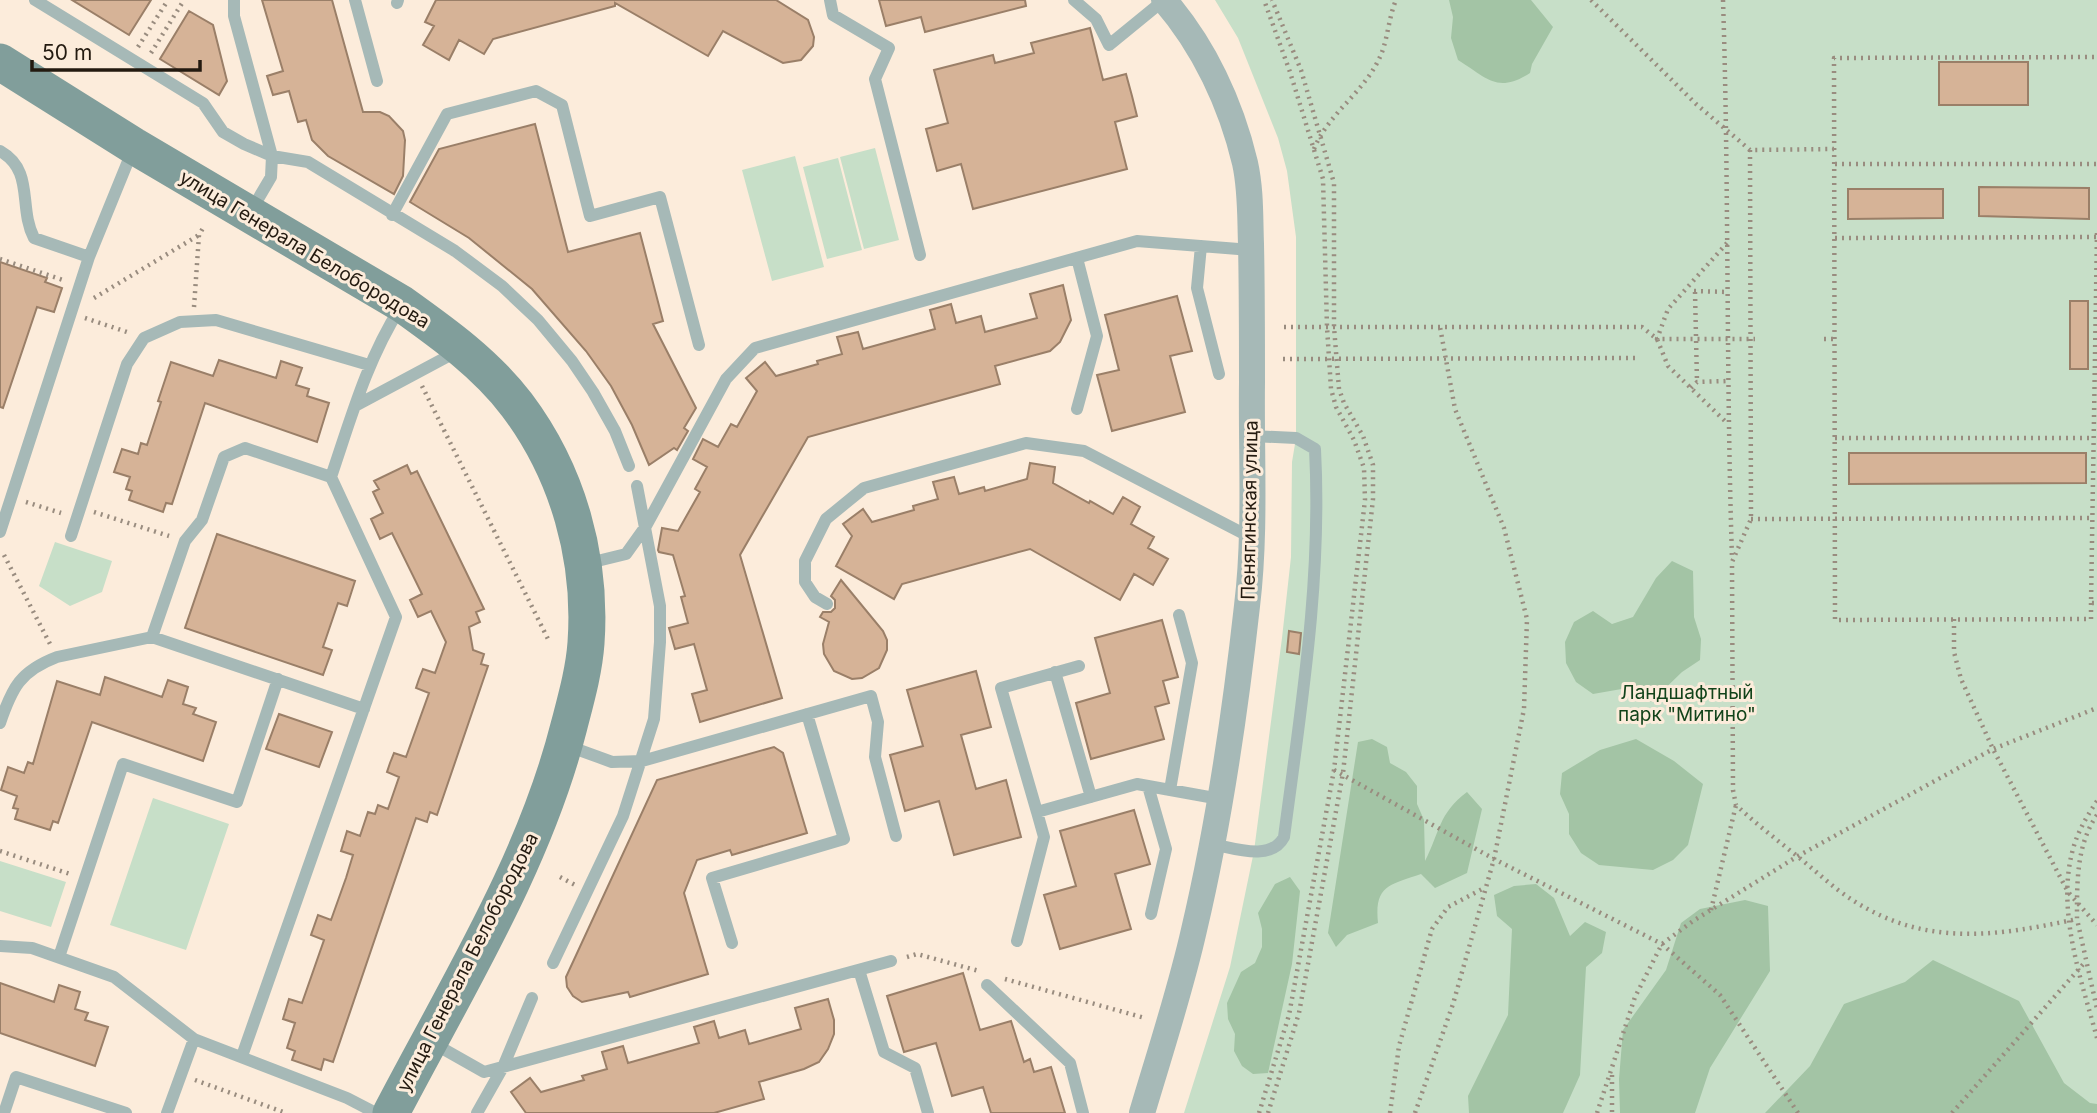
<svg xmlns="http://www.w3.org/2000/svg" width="2097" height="1113" font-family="Inter,sans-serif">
	<rect width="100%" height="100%" fill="#fcecdb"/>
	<path fill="#c7dfc8" d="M1215,0H2097V1113H1184L1230,967L1254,851L1282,638L1291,557L1292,462L1296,438V237L1287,171L1278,138L1238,38Z
		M875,148L899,240L864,249L840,157Z
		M795,156L824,267L772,281L742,170Z
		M838,158L862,250L827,259L803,167Z
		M55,542L112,561L102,592L70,606L39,586Z
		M153,798L229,824L186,950L110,925Z
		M0,861L66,882L51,927L0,911Z"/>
	<path fill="#a3c4a5" d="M1449,0H1531L1553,27L1532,64L1530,73C1497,94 1487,78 1458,60L1451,38L1453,17Z
		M1672,561L1693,571L1694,617L1701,639L1700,660L1682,672L1651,702L1633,687L1593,694L1576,682L1566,663L1565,642L1574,622L1593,611L1612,624L1633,617L1656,578Z
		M1372,739L1387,747L1390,763L1406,772L1417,786V804L1424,820L1425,861C1440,832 1438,814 1467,792L1482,809L1467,873L1435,888L1421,874C1390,885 1374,885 1378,923L1347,935L1336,947L1328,933L1358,742Z
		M1636,739L1674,761L1703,784L1688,845L1673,860L1653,870L1599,865L1581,853L1569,834V814L1560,794L1562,773L1600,750Z
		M1290,877L1300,891L1292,964L1268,1073L1253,1074L1242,1066L1234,1051L1235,1034L1228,1019L1227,1003L1241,972L1255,963L1262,947V929L1258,913L1275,884Z
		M1536,884L1554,898L1570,936L1585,922L1606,932L1602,953L1586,967L1580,1075L1563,1113H1469L1468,1096L1508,1015L1512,929L1497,916L1494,895L1514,886Z
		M1745,900L1768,906L1770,971L1710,1068L1695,1113H1620L1619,1079L1623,1030L1666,970L1681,923L1700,909Z
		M1933,960L2019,1001L2064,1083L2090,1103L2097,1104V1113H1765L1810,1066L1844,1004L1905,982Z"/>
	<path fill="#d6b397" stroke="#9a7f68" stroke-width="2" d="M72,0H151L129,35Z
		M262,0H332L363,112H380L389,116L403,131L405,140L403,176L394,194L328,156L312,140L306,120L298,122L289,91L273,95L267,76L283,71Z
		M436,0H776L808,20L814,37L813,46L801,60L783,63L723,31L708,56L615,3V6L493,39L484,54L459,40L449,60L423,45L434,26L425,22Z
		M879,0H1025L1026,6L925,32L921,17L886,26Z
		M189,11L213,25L227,81L219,95L160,59Z
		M1090,28L1103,80L1126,74L1132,96L1137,116L1115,122L1127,169L973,209L961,164L937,171L926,129L948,123L934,70L993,55L995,63L1034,53L1031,43Z
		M1939,62H2028V105H1939Z
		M535,124L568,252L640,233L663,321L653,324L696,408L684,428L688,431L677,450L674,448L649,465L632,425L611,386L586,351L532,289L469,238L410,202L439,149Z
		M1979,187L2089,188V219L1979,216Z
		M1848,189H1943V218L1848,219Z
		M0,262L47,278L45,282L62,288L54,312L37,307L3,408L0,407Z
		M1063,285L1071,320L1060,342L1050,351L995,366L1000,384L808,437L740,555L782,698L700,722L692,694L707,690L694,644L675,649L669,628L688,623L681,597L685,596L673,555L659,552L658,550L662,528L678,531L700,492L695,489L707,467L693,459L703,439L718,447L731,424L737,427L757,391L746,378L765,362L776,376L818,364L817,361L842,354L837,337L858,332L863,349L935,329L930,310L951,304L956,323L981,316L985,332L1037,318L1030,294Z
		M1177,296L1192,351L1170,356L1185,412L1112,431L1097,375L1119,370L1105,315Z
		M2070,301H2088V369H2070Z
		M219,360L276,378L281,361L302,368L296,385L309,389L307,396L329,403L317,442L205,403L172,504L166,503L163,512L129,500L132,491L126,489L130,477L114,472L122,449L138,454L141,443L147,445L161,402L158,401L171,362L213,376Z
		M1849,453H2086V483L1849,484Z
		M1030,463L1055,467L1053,483L1089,503L1090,501L1113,514L1123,497L1140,507L1131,524L1154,537L1148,548L1168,559L1153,585L1134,574L1120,600L1030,549L902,584L894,599L836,566L852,536L843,524L863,509L872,522L914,510L913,506L938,499L933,482L954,477L959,494L984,487L985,491L1027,479Z
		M407,465L411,474L417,471L484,609L476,612L480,622L469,627L473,650L484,654L481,664L488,666L437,815L430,812L427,822L416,818L333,1062L324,1059L321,1070L292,1060L295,1051L287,1048L295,1023L283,1019L289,999L302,1003L324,940L311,935L318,915L331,920L346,878L353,855L341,851L347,831L360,836L368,812L375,814L378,805L388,809L399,777L387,772L390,763L394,753L406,757L429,693L416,688L419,679L423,669L435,673L446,642L431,611L418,617L410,600L422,594L392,533L380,539L371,519L383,513L373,492L379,489L374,481Z
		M217,534L355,581L347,606L338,603L323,647L332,650L323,675L185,628Z
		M841,580L883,631L887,640V650L879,668L862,678L852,679L834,671L824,654L823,644L829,622L820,617L823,612H831L835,608V600L831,596Z
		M1162,620L1178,677L1163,681L1169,703L1155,707L1164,739L1091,759L1076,703L1110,693L1095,638Z
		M1289,631L1301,633L1299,654L1287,652Z
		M976,671L991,727L961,735L976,789L1006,780L1021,837L954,855L939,801L905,811L890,755L923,746L907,690Z
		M105,677L162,697L168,680L188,687L183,704L196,708L193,714L216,722L203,761L92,722L58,823L53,821L50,830L15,819L18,809L13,808L17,796L1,790L8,767L24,773L28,762L33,764L57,681L100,695Z
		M279,714L332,732L319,767L266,749Z
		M774,747L783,753L807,833L732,855L730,850L697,860L684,893L708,974L630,997L628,992L582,1002L573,996L567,987L566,977L657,780Z
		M1134,810L1150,864L1115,874L1131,929L1060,949L1044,895L1076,886L1060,831Z
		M963,973L980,1030L1011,1021L1024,1062L1030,1059L1034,1072L1051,1067L1065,1113H991L983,1087L952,1096L936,1043L904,1052L887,996Z
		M0,983L54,1002L59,985L80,992L75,1009L88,1013L85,1020L108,1027L95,1066L0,1033Z
		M828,999L834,1020V1034L828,1049L819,1062L804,1069L759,1082L764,1099L714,1113H526L511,1092L530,1078L541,1092L584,1080L582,1076L607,1069L602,1052L623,1046L628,1063L699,1043L694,1027L714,1021L719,1038L745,1030L749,1044L801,1029L795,1008Z"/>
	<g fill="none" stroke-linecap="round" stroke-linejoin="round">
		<path stroke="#998c7f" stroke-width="4.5" stroke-dasharray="2 5" stroke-linecap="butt" d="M1591,0L1696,104L1750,150L1834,149
			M1723,0C1729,186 1726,372 1732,558
			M138,47L168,0
			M151,53L184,0
			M1314,149C1328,114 1363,93 1379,59C1388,41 1388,19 1396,0
			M1750,150L1751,519L1732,562L1733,790L1736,805C1755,823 1776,839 1797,856C1811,867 1824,879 1838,890C1916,948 1988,938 2077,919
			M1835,164H2097
			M2097,233L2091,603H2097
			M1835,238L2097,237
			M1727,243L1668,309L1657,339H1755
			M0,259L66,281
			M1694,291L1728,292
			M1695,292L1697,382
			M94,298L199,235
			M194,307L199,235L203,228
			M85,318L130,333
			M1284,327H1642L1657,339L1668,366L1727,423
			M1824,339H1835
			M1283,359L1640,358
			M422,386L548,639
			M1691,388L1697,382L1728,381
			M1835,438H2094
			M26,502L61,513
			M94,512L169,536
			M1751,519L2093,518
			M4,555L50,644
			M2091,603V619L1835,620L1834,58L2097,57
			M1954,619V652L1961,679L1993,749L2068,892L2097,925
			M1334,770L1494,859L1662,944L1720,995L1798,1113
			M2097,801C2087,816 2078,831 2073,849C2056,910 2081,979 2097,1038
			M2097,815C2076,845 2077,884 2077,919L2097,1009
			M0,851L70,874
			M560,877L575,885
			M1711,910L1736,805
			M907,957L917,954L979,971
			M1005,979L1145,1018
			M1612,1075V1113
			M195,1080L286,1113
			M1259,1113L1289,1015L1334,770L1365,500L1364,468L1354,440L1336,407L1331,389L1327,327L1323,179L1290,72L1264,0
			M1268,1113L1299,1013L1343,773L1373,499V465L1363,436L1344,403L1339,389L1334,327V183L1301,70L1272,0
			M1390,1113L1399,1046L1432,929L1448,907L1484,888
			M1415,1113L1453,1004L1494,859L1524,709L1527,619L1504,528L1455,409L1440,327
			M1597,1113L1635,997L1662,944L1693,921L1798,856L1993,749L2097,708
			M1952,1113L2086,961"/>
		<path stroke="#a6b9b7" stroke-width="12" d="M35,0L203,103L223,132L244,144L272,156L308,162L455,251L502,286L538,320L572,361L593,392L615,431L629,466
			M234,0V16L272,156L271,177L251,211
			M355,0L377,81
			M830,0L833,15L889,48L875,79L920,255
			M1074,0L1096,19L1109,45L1164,0
			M397,3L398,0
			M0,151C35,171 18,207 34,238L89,257
			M392,215L447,114L536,91L562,105L590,216L660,197L699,345
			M1201,246L1197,288L1219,374
			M1077,258L1097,336L1077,409
			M355,406L456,352
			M331,477C351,418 367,360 400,308
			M0,532L89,257L133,149
			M71,536L127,364L144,338L180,322L216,320L369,365
			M585,564L626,554L646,526L726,379L755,348L1137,241L1251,250
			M827,604L815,597L805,582V561L826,519L864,488L1026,443L1084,451L1252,538
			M152,637L364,709
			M1079,666L1001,688L1037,812L1137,784L1220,799
			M1055,672L1091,797
			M0,723C12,688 20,671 57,657L152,637L185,541L202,520L224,457L245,448L331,477L396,617L242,1056
			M568,746L612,762L642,761L871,696L878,722L875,757L896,836
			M1148,786L1166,849L1151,914
			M1170,790L1192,663L1179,615
			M1212,844C1234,848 1271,862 1284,837C1301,707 1322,581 1315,449L1296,438L1252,436
			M1017,941L1044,837L1037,812
			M732,943L712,878L844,839L807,714
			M0,946L32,948L114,977L194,1039L347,1098L376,1113
			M59,957L123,764L237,802L278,679
			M553,963L623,816L654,719L660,642V606L637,486
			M859,970L884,1052L915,1068L928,1113
			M987,985L1070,1063L1083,1113
			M431,1042L484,1072L891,961
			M4,1113L16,1077L126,1113
			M167,1113L194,1039
			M477,1113L503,1067L532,998"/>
		<path stroke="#a6b9b7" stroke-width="26" d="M1142,1113C1160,1052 1180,992 1194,930C1219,824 1235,714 1247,606C1256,532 1251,456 1252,382C1252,336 1252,290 1251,244C1250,217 1251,190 1245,163C1231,104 1204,46 1164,0"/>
		<path stroke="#819e9b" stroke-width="37" d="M0,62L134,146L402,304C444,334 486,364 517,405C568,473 592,558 586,643C584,671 576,699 569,726C534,864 456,988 391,1113"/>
	</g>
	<g text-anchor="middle" stroke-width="6" stroke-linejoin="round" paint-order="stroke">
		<g font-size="19" fill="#231a10" stroke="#fcecdb">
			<text transform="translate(305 249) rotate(31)" y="7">улица Генерала Белобородова</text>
			<text transform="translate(1249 510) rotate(-89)" y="7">Пенягинская улица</text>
			<text transform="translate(467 962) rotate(-63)" y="7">улица Генерала Белобородова</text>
		</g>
		<g font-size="19" fill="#12431a" stroke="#fcecdb">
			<text x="1687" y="699">Ландшафтный<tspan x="1687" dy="22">парк "Митино"</tspan></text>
		</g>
	</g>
	<path d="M32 60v10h168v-10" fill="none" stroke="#231a10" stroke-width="3.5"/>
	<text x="42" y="60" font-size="21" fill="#231a10" stroke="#fcecdb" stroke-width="5" paint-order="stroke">50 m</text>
</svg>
